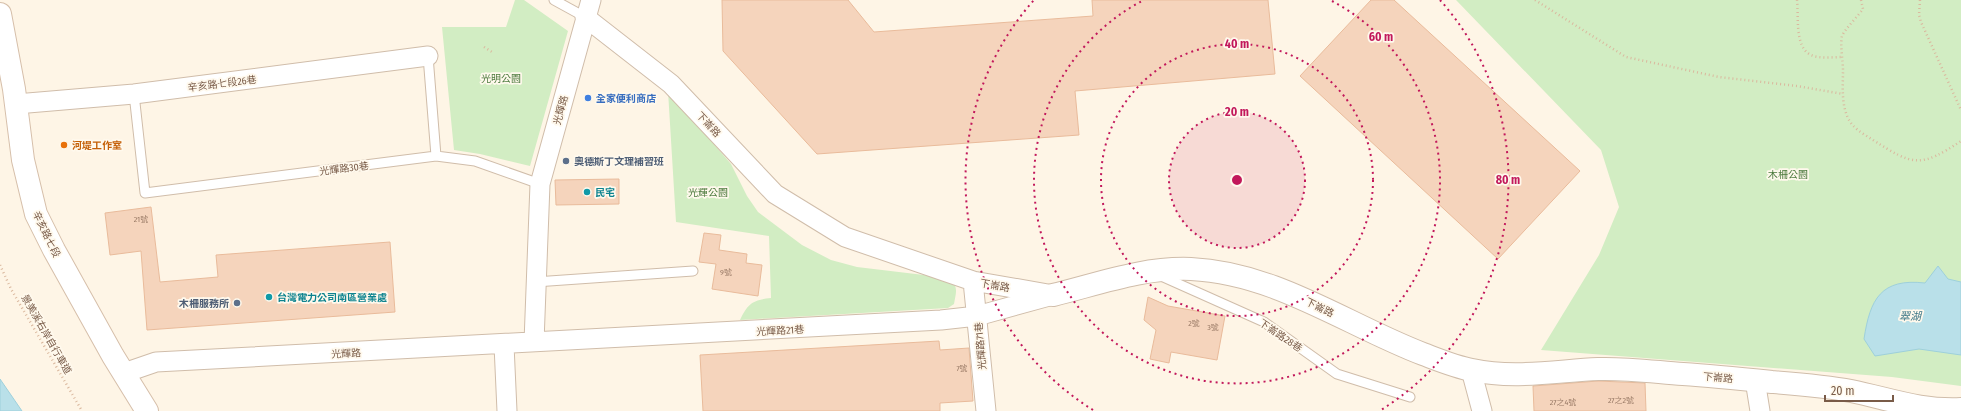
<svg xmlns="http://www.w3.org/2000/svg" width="1961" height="411" font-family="'Fira Sans Condensed','Noto Sans TC',sans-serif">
	<rect width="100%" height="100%" fill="#fef5e6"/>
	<path fill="#d2edc3" d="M515,0H524L568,31L530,166L480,154L454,150L442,27H506Z
		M1456,0H1961V386L1892,377L1541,350L1599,255L1619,207L1601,150Z
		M668,91L731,164L747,196L758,212L802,245L831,260L857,267L949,278C959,287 956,292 954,304L948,308L740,320C748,303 753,300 771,298L769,236L676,222Z"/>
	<path fill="#b9e0e9" stroke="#9ed0db" d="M1938,266L1948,279L1961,282V355L1919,349L1875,356L1864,339C1870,299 1881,278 1925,283Z
		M0,379L22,411H0Z"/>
	<path fill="#f5d4bc" stroke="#e9bb9b" d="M722,0H848L874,32L1093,16L1092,0H1268L1275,74L1075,91L1079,135L817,154L723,51Z
		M1371,0H1394L1580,171L1498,259L1300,76Z
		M619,179V204L556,205L555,180Z
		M151,207L160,282L218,277L216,255L390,242L395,312L147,330L141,251L110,255L105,213Z
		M704,233L721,235L719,250L747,254L746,263L762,265L758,296L712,289L716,264L699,262Z
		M1148,297L1168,306L1225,316L1217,360L1171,352L1169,363L1150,359L1156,330L1144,320Z
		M939,341L940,350L969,348L973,401L940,403V411H703L700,355Z
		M1598,381L1645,383L1646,411H1534L1533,386Z"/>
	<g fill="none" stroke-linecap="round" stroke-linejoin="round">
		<g stroke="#d0bdaa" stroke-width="11">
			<path id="service" d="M554,0L585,17
				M428,56L436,156
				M134,94L145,193L436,156L475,161L540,184
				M1161,276L1264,322L1337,374L1410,397
				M535,282L693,271"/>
		</g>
		<g stroke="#d0bdaa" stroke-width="21">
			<path id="minor" d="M585,17L671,84L775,194L845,237L973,281L1048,294
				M16,104L134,94L428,56
				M973,281L986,411
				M534,342L540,184L591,0
				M504,345L507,411
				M1471,370L1482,411
				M124,373L156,362L941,320L977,316L1053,295
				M1755,380L1760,411"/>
		</g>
		<g stroke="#d0bdaa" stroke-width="24">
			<path id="tertiary" d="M1053,295C1098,284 1144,267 1191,269C1276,273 1347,325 1423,354C1439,360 1456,367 1472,370C1514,379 1556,371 1598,369C1626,368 1655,372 1683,374C1712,376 1742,379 1772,382C1798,384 1825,386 1851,391C1890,399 1920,411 1961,409"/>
		</g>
		<g stroke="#d6bfaa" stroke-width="24">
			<path id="secondary" d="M0,14L14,89L23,160L36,214L54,250L113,356L147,411"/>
		</g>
		<path stroke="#dab89e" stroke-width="2.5" stroke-dasharray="1 3" stroke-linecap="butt" d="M1535,0L1626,57L1719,77L1797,86L1843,94
			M1797,0C1799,16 1794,47 1811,55C1820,59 1833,57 1843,57
			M1861,0L1863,9C1858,16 1845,29 1842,36C1840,44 1843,62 1843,70C1843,86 1841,103 1848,118C1853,129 1864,134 1873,140C1914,166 1920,168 1961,141
			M1920,0L1919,15L1921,22L1961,110
			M484,47L492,52
			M0,265L11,289L82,411"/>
		<use href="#service" stroke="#fff" stroke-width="9"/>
		<use href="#minor" stroke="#fff" stroke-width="19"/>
		<use href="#tertiary" stroke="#fff" stroke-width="22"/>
		<use href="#secondary" stroke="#fff" stroke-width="22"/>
	</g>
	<circle cx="1237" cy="180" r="68" fill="#c2185b" fill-opacity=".12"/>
	<g fill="none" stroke="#c2185b" stroke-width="2" stroke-dasharray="2 4">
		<circle cx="1237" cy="180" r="68"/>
		<circle cx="1237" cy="180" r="136"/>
		<path d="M1332 1A203 203 0 1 1 1142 1"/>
		<path d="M1093 410A271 271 0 0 1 1034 0M1440 0A271 271 0 0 1 1381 410"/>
	</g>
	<circle fill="#3f7fe0" stroke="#fff9ed" stroke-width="1.5" cx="588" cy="98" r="4"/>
	<circle fill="#e8710a" stroke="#fff9ed" stroke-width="1.5" cx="64" cy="145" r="4"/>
	<g fill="#5c6f8a" stroke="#fff9ed" stroke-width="1.5">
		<circle cx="566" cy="161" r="4"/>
		<circle cx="237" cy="303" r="4"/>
	</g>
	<g fill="#0f9aa8" stroke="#fff9ed" stroke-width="1.5">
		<circle cx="587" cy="192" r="4"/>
		<circle cx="269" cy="297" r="4"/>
	</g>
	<g text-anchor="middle" stroke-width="3.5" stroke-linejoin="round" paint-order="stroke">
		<g font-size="8" fill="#987965">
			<text x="141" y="222">21號</text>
			<text x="726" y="275">9號</text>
			<text x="1194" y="326">2號</text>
			<text x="1213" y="330">3號</text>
			<text x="962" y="371">7號</text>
			<text x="1621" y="403">27之2號</text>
			<text x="1563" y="405">27之4號</text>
		</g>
		<g font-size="10" fill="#4c7a3d" stroke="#fff9ed">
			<text x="501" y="82">光明公園</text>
			<text x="1788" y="178">木柵公園</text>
			<text x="708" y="196">光輝公園</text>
		</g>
		<g font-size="10" fill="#795b48" stroke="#fff9ed">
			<text transform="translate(222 83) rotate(-7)" y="4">辛亥路七段26巷</text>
			<text transform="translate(560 110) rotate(-75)" y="4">光輝路</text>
			<text transform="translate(709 124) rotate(47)" y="4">下崙路</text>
			<text transform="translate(344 168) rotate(-7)" y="4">光輝路30巷</text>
			<text transform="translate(47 234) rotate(64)" y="4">辛亥路七段</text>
			<text transform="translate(995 285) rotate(10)" y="4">下崙路</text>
			<text transform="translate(1320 307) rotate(26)" y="4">下崙路</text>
			<text transform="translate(780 330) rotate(-3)" y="4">光輝路21巷</text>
			<text transform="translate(47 334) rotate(60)" y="4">景美溪右岸自行車道</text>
			<text transform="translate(1281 335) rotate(34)" y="4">下崙路28巷</text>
			<text transform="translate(980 346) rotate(-95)" y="4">光輝路71巷</text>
			<text transform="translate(346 353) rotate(-3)" y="4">光輝路</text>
			<text transform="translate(1718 377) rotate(5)" y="4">下崙路</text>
		</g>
		<g font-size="10" font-weight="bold" fill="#366cbe" stroke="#fff9ed" text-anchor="start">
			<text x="596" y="102">全家便利商店</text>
		</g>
		<g font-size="10" font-weight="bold" fill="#c56008" stroke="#fff9ed" text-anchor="start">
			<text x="72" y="149">河堤工作室</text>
		</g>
		<g font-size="10" font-weight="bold" fill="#4e5e75" stroke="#fff9ed" text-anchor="start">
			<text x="574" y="165">奧德斯丁文理補習班</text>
			<text x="229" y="307" text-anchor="end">木柵服務所</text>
		</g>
		<g font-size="10" font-weight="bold" fill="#0d838f" stroke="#fff9ed" text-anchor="start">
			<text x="595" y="196">民宅</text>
			<text x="277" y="301">台灣電力公司南區營業處</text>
		</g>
		<g font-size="11" font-style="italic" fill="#3e7787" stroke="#fff9ed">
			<text x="1910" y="320">翠湖</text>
		</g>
	</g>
	<circle cx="1237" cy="180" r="6" fill="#c2185b" stroke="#fff9ed" stroke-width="2"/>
	<g font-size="12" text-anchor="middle" font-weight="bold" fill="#c2185b" stroke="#fff9ed" stroke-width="3.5" stroke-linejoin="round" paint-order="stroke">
		<text x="1381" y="41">60 m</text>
		<text x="1237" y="48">40 m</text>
		<text x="1237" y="116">20 m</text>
		<text x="1508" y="184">80 m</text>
	</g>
	<path d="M1825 395v6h68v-6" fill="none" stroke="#795b48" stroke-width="2"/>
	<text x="1831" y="395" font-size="12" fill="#795b48" stroke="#fff9ed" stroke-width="3" paint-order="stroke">20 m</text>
</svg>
